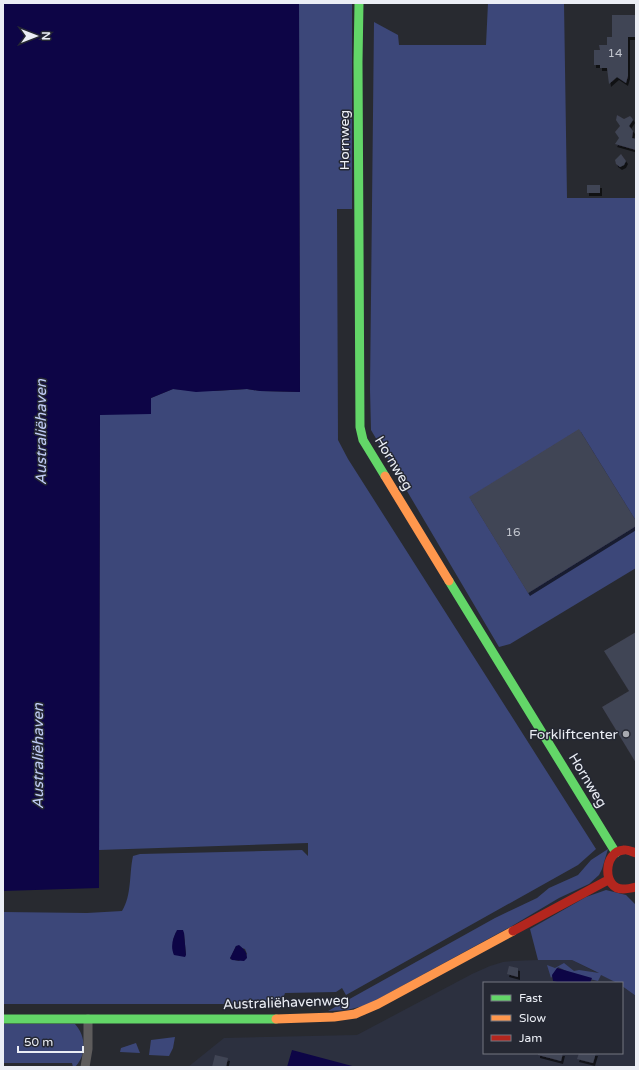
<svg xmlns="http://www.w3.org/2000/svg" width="639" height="1070" font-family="'Varela Round',sans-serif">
	<defs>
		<filter id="shadow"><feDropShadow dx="2" dy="3" stdDeviation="0" flood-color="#0009"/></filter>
	</defs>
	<rect width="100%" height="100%" fill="#282a30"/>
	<path fill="#2c303f" d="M538,960H572L617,983H484V1053H622V986L636,996V1067H188L224,1038L357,1035L472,974L490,966L503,962L513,961Z"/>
	<path fill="#3c4779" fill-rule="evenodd" d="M299,3H352V209H337L338,440L348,459L596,849L578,865L346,995L342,988L336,992L285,993L281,1004H3V912L87,913L122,911C132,895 129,874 133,856L140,854L302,850L308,856V843L99,850L100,414H151V398L173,389L214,391L247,389L260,391L300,392ZM176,932L184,933L186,955H174L173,940ZM236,946L245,949L247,954L239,961L230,959Z
		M488,3H564L567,198H636V568L510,644L499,647L371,430L370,389L374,22L398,35L399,45H486Z
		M608,849L602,869L599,875L589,884L559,898L512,926L367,1005L347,1010L328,1011L495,918L537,898L549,888L578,875L591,860Z
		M606,890L626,895L636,905V996L622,986V983H617L601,975L598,981L577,976L558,967L551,978L547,965L555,968L564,963L574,971L579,970L599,973L572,960H538L530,929L586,897Z
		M3,1024H75C86,1036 87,1055 75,1067H73L72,1063H3Z
		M175,1037L173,1048L169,1056L149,1055L151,1040Z
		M136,1043L140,1053L120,1052L121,1048Z"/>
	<path fill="#0d0546" d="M3,3H299L300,392L260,391L247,389L196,392L173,389L151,398V414L100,415L99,888L3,891Z
		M177,930H183L184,933L186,955L185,957L174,955C170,946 173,938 177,930Z
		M239,945C244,949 247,952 247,958L244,961L232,960L230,958L236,946Z
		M557,968L592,978L590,983H561L553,981L552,975Z
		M292,1050L356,1067H287Z"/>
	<path fill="#414454" filter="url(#shadow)" d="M612,15H636V37H628V76L626,83L617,77L609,84L607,68H600V65H594V50H600L599,45H607V37H612Z
		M617,115L624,119L630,116L632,118L633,120L629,126L633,131L632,138L636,139V150L615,144L619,138L615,132L620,126L616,120Z
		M621,154L626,161L624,165L620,167L616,164L615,160Z
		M587,185H600V193H587Z
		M579,429L636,521V526L528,593L469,497Z
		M636,632V763L602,707L629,691L604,651Z
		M509,966L518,968V977L507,974Z
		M538,1053H563L561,1061L538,1055Z
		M579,1053H596L593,1063L577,1059Z
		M215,1055L228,1058L226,1067H212Z"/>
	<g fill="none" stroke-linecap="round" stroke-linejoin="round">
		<path stroke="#5e5c5c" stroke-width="9" d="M85,1067L88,1049V1019"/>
		<path stroke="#63d668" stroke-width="9" d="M359,3L358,62L360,427L363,440L385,476
			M449,581L616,853
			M3,1019H276"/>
		<path stroke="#ff974d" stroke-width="9" d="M385,476L449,581
			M276,1019L334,1017L355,1014L378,1004L513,931"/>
		<path stroke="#b3261e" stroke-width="9" d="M636,853C632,852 627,849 624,850C603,851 602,889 623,889C627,889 632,888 636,887
			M513,931L608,880"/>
	</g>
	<circle fill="#a7a9b0" stroke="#252833" stroke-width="1.5" cx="626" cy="734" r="4"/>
	<g text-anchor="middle" stroke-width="3" stroke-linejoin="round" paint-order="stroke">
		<g font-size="12" fill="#c0c4cd">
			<text x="615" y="57">14</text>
			<text x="513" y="536">16</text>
		</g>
		<g font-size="14" fill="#ebeef5" stroke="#252833">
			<text transform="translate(344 140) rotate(-90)" y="5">Hornweg</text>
			<text transform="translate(394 463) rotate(59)" y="5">Hornweg</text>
			<text transform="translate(588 780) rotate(59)" y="5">Hornweg</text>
			<text transform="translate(286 1002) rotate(-2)" y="5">Australiëhavenweg</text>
		</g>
		<g font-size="14" fill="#ebeef5" stroke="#252833" text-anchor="end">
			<text x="618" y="739">Forkliftcenter</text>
		</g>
		<g font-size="15" font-style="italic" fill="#c0ccf6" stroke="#252833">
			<text transform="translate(41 432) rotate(-90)" y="5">Australiëhaven</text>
			<text transform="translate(38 756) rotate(-90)" y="5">Australiëhaven</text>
		</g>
	</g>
	<rect width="639" height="1070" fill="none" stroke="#ebeef5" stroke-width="8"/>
	<rect x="483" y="982" width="140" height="72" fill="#252833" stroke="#747781"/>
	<rect x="491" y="995" width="20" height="6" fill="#63d668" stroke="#747781"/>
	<text x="519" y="1002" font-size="12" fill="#ebeef5">Fast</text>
	<rect x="491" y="1015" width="20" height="6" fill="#ff974d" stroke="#747781"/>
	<text x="519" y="1022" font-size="12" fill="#ebeef5">Slow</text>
	<rect x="491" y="1035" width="20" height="6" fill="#b3261e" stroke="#747781"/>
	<text x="519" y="1042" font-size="12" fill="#ebeef5">Jam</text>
	<g transform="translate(36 36) rotate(90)" stroke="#252833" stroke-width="3" paint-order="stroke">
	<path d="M0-3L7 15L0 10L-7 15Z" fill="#ebeef5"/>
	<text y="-6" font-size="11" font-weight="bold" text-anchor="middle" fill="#ebeef5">N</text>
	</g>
	<path d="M18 1046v6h65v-6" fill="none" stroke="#ebeef5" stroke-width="2"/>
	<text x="24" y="1046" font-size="12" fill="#ebeef5" stroke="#252833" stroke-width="3" paint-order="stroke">50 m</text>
</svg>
